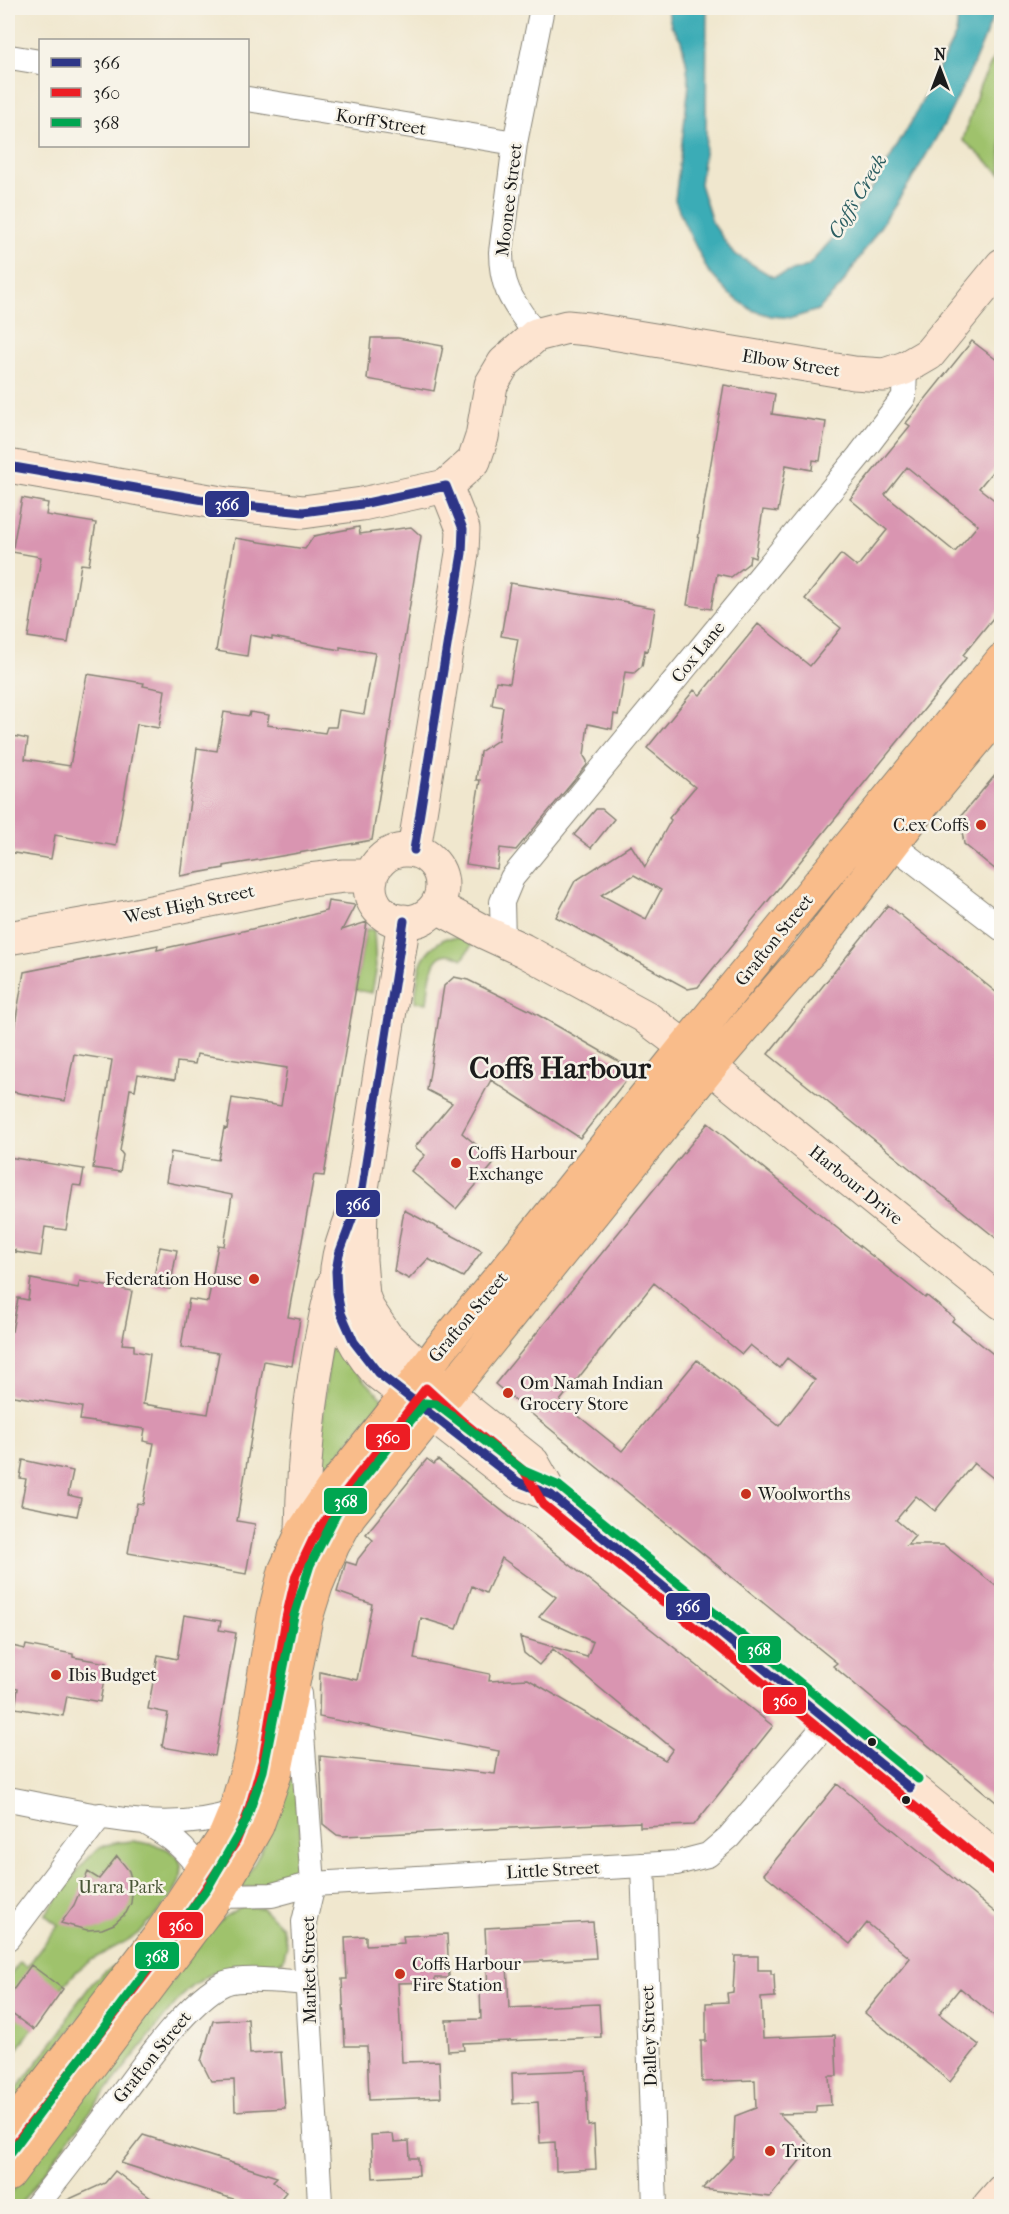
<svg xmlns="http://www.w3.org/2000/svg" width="1009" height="2214" font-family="'IM FELL French Canon',serif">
	<rect width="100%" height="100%" fill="#f7f3e8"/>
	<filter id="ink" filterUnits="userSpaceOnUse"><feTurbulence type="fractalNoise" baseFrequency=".0167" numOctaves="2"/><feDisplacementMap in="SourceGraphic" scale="12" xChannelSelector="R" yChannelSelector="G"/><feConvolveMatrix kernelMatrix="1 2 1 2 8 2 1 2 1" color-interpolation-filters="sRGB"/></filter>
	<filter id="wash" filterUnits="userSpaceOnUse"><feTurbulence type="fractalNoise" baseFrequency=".008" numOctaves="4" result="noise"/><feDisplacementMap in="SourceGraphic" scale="24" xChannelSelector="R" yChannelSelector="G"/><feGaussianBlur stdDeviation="1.35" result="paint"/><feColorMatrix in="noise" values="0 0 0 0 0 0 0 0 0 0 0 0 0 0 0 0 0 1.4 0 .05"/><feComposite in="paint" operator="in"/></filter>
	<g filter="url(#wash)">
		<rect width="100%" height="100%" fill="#f0e7ce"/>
		<path fill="#9fc26c" stroke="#5e6f44" stroke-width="1.5" d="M1001,44V174L963,140L980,85Z
			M366,929L374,930L376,971L372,993L355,990Z
			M446,938H462L473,943L463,959C429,940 430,981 427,1003L415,1002C419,971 416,954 446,938Z
			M332,1327L350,1365L383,1399L331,1464L317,1474Z
			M291,1769L296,1773L302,1856L298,1873L285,1883L241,1888L264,1845Z
			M133,1841C144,1843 159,1844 169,1850C199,1868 168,1903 152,1919C147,1924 142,1931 136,1935C118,1948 95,1954 77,1971C51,1998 30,2033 8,2063V1978L20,1962L27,1967L58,1925L45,1915C59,1896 82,1860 100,1848C110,1842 122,1842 133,1841Z
			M242,1906L262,1908L282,1927L287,1945L283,1961C260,1969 231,1963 211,1974C182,1989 162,2021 142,2046C99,2099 59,2152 19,2206H8V2196L211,1929L224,1917Z
			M121,1964L8,2111V2100L63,2029L71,2011L93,1982L106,1971Z"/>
		<path fill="#3bacb6" stroke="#2c6469" stroke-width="1.5" d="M667,8H707L706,140L700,184L712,222L733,253L773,277L808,266L842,228L877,181L913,119L956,34L959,8H995L993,17L971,70L945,123L912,179L841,286L818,310L792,318L771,316L752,310L729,294L708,271L684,223L675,200L689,84L686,61L681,40L671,25Z"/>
		<g id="blocks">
			<path fill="#d995b1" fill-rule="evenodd" d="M371,338H398L443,346L434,391L367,379Z
				M972,341L1002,364V460L979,488L1002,506V607L963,655L966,658L698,987L688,989L556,917L575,881L631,845L645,867L671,820L669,818L695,787L647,748L694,690L700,695L758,624L810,666L841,628L805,599L841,554L857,567L887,530L850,499L910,426L906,423ZM907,467L978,525L955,552L885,495ZM634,875L661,890L646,919L601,895Z
				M724,385L775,394L772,414L826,422L820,461L813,460L812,470L786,465L778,512L763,510L755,558L750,556L749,563L731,577L717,574L711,609L687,605Z
				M22,498L48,503L46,515L96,523L89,565L81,564L68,643L28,637L41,557L12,552Z
				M359,527L360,534L411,527L421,536L372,840L224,866V868L180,876L197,748L217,751L224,712L249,716L250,712L269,715L267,725L325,733L327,727H336L339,710L364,714L375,653L340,647V650L272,637V639L250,635L247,656L216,651L235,538L305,549L314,536Z
				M510,583L627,602V603L655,608L648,651L645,650L642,666L634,673L625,672L618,715L614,714L612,729L588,724L584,756L587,761V765L516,850L500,848L497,869L466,864L480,780H476L480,752L498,740L503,707L492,705L496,681L510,683L518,639L501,636Z
				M87,674L144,683L143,686L165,690L159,728L137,724L116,846L55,835L51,859L8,852V735L28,739L25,759L70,766Z
				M1002,767V875L964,844L960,817Z
				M596,809H602L614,819L591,848L574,835Z
				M328,901L355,905L342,930L367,922L324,1176L314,1175L288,1317L300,1319L292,1366L264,1361L237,1521L255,1524L246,1574L128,1553L137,1503L143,1504L154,1443L143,1441L145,1429L80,1420L82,1407L8,1395V1330L12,1331L18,1298L28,1300L31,1279L78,1288L80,1281L132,1291L122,1344L134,1345V1351L150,1354L143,1404L208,1414L219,1353L181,1347L189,1299L208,1302L218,1245L224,1246L232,1195L166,1182L171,1152L218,1160L224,1128L227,1129L232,1098L281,1106L287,1068L197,1054L195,1064L177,1062L175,1080L138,1074L135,1090L130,1089L120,1151L123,1155L120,1172L93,1168L102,1111H104L112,1060L74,1054L65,1101L8,1091V1064L24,972L158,945L157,950L292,920L326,911Z
				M888,905L1002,997V1243L768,1054Z
				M454,977L468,980L531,1011L634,1070L580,1138L491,1080L462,1133L496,1161L456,1209L411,1171L425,1155L415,1147L452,1103L427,1090L444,986Z
				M708,1123L842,1232L925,1298L927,1296L954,1318L952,1321L1002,1361V1485L974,1463L935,1511L916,1496L896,1520L915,1536L907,1545H944L1002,1591V1807L833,1666L837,1663L495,1384ZM654,1283L742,1354L750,1345L779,1368L787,1358L815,1380L779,1426L697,1360L622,1451L560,1401Z
				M8,1157L84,1169L81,1186L73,1185L66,1230L45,1227L41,1256L15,1252V1250L8,1249Z
				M404,1210L482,1251L463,1277L428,1259L409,1279L394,1271Z
				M160,1247L177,1250L170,1289L152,1286Z
				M427,1459L434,1464L438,1460L773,1726L694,1825L640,1827V1822L343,1836L337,1835L323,1824L320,1756L495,1774L499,1751L319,1717L320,1672L357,1680L372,1604L337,1592L346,1562L356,1565L358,1559L373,1540L366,1534ZM502,1558L556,1597L539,1617L593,1642L587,1657L520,1637L524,1653L539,1665L553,1649L673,1749L665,1760L528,1679L489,1681L490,1674L414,1659L421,1618L457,1629L472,1586L486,1593Z
				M23,1460L73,1471L68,1495L81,1498L77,1516L21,1505L26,1479L20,1478Z
				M184,1615L221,1621L219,1630L236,1633L215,1756L162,1747L168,1713L148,1709L158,1655L177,1659Z
				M8,1645L25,1649L26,1645L73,1654V1657L107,1663L100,1702L67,1696L63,1716L15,1708L18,1688L8,1686Z
				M837,1784L1002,1918V2022L960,1988L939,2014L979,2045L950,2082L865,2013L910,1958L867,1923L850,1944L764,1874Z
				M117,1856L129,1871L133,1885L131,1903L126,1913L114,1924L102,1929L87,1930L61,1923L74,1905L88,1872L99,1879Z
				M593,1922L596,1958L507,1963L509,2008L599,2004L601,2037L463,2043L464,2050L448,2051L446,2020L481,2019L480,1989H488L485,1928Z
				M447,1934L449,1978H435V1982L398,1983L402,2062L439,2061L441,2097L369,2100L367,2046H345L342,1979H347L345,1937L366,1936V1945L404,1943L403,1936Z
				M735,1956H758V1970H771V1974H774L775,1997L761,1998L763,2038L835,2035L837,2076H829L831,2105L816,2106V2113L779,2114L812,2146L770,2197L702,2189L733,2157L735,2116L756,2108L755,2080L702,2082L701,2041H706V2003L728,2002L727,1993L733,1992Z
				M31,1965L63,1989L34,2030L8,2011V1997Z
				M248,2019L250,2054L281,2052L285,2108L235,2111L234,2080L211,2081L201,2061L213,2021Z
				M586,2070L588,2126L594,2125L596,2169L556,2171L555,2142L540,2143L538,2102L513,2104L512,2073Z
				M393,2134L394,2142L409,2141L410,2158H418L419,2175L373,2178L371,2135Z
				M143,2135L277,2177L273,2181L286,2192L275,2206H255L121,2163Z
				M115,2171L161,2206H54L105,2183Z"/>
		</g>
	</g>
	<g filter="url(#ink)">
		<use href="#blocks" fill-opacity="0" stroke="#868275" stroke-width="1.5"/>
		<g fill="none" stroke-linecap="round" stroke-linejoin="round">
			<g stroke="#868275" stroke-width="26">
				<path id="street" d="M10,57L40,62
					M248,99L515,143
					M536,335C515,304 501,291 501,252L515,143L542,8
					M893,845L1002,929
					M503,940L502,902L512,878L859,456L904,397L905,368
					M299,1694L313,1884L304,1922L320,2203L322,2206
					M8,1799C81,1812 163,1837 235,1812
					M148,1824C173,1838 185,1848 201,1871
					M643,1865L655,2206
					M217,1896L272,1895L313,1884L677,1863L708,1855L729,1837L829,1721
					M8,1938L101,1815
					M36,2206C62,2174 87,2141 112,2108C136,2075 189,1998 225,1983C243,1976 288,1982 308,1983"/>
			</g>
			<g stroke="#868275" stroke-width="35">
				<path id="secondary" d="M8,466L227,504L303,512L362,504L446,486
					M446,486L474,461L482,437L491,385L504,363L536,335L567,327L588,329L854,373L884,375L905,368L929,354L1002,265
					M414,850L462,553L463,529L446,486
					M370 886a36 36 0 1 1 72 0a36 36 0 1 1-72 0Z
					M436,906L484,932L523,950L644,1016L685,1047
					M404,921L361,1195L360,1260L363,1296L368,1309L386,1336L468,1411L533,1463L551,1495
					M8,938L127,917L309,880L344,876H363L371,879
					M710,1067L1002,1303
					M361,1195C353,1214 344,1235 339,1256C329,1300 349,1341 378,1373L518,1482L551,1495L1002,1862
					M302,1533C303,1450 313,1366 333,1285
					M989,2206L1002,2191"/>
			</g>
			<g stroke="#868275" stroke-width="35">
				<path id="highway" d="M8,2133L158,1938L225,1836L235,1812L251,1756L274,1616L285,1571L302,1533L332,1489L389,1418L441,1348L502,1275L685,1047L1002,660
					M8,2175L217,1896L257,1826L275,1774L306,1618L316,1586L333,1545L349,1516L710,1067L811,950L923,804L1002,709"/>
			</g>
			<use href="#street" stroke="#fff" stroke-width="24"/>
			<use href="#secondary" stroke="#fde4d0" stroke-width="33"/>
			<use href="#highway" stroke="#f9bc8a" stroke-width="33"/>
			<g stroke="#f7f3e8" stroke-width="14">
				<path id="bus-1" d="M8,466L227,504L303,512L362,504L446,486
					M414,850L462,553L463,529L446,486
					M404,921L361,1195L339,1254L336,1271L337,1293L341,1313L354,1342L378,1373L518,1482L551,1495L910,1788"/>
			</g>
			<g stroke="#f7f3e8" stroke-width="14">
				<path id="bus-2" d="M18,2140L168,1945L236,1842L247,1815L263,1759L286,1618L296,1575L313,1539L342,1496L426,1388L461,1420L524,1471L543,1504L994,1871"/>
			</g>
			<g stroke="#f7f3e8" stroke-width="14">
				<path id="bus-3" d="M8,2156L207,1889L246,1821L263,1771L294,1616L310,1565L339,1509L425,1403L436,1404L524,1471L559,1486L918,1779"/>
			</g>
			<use href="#bus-1" stroke="#2d3587" stroke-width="9"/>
			<use href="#bus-2" stroke="#ed1d24" stroke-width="9"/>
			<use href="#bus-3" stroke="#00a651" stroke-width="9"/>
		</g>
	</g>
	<g fill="#c8321e" stroke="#f7f3e8" stroke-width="2">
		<circle cx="981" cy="825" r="6"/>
		<circle cx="456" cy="1163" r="6"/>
		<circle cx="254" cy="1279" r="6"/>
		<circle cx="508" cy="1393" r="6"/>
		<circle cx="746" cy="1494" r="6"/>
		<circle cx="56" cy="1675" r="6"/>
		<circle cx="400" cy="1974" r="6"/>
		<circle cx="770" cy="2151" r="6"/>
	</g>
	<g fill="#1c1c1c" stroke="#f7f3e8" stroke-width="2">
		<circle cx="872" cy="1742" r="5"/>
		<circle cx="906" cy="1800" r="5"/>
	</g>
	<g text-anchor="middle" stroke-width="5" stroke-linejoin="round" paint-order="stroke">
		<g font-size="18" fill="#1c1c1c" stroke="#f7f3e8">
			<text transform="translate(381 122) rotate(9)" y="6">Korff Street</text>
			<text transform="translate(509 200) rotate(-83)" y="6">Moonee Street</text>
			<text transform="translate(791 363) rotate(9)" y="6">Elbow Street</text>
			<text transform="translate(698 652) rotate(-51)" y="6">Cox Lane</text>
			<text transform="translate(189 904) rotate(-12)" y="6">West High Street</text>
			<text transform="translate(774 940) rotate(-51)" y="6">Grafton Street</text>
			<text transform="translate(856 1185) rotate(39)" y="6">Harbour Drive</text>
			<text transform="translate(468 1317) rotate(-50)" y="6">Grafton Street</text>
			<text transform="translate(553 1870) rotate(-3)" y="6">Little Street</text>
			<text transform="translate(309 1970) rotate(-91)" y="6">Market Street</text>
			<text transform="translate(649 2036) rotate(-92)" y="6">Dalley Street</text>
			<text transform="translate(152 2057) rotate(-51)" y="6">Grafton Street</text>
		</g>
		<g font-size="18" fill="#1c1c1c" stroke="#f7f3e8" text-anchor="start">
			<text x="969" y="831" text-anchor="end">C.ex Coffs</text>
			<text x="468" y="1159">Coffs Harbour<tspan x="468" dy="21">Exchange</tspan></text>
			<text x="242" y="1285" text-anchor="end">Federation House</text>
			<text x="520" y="1389">Om Namah Indian<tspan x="520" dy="21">Grocery Store</tspan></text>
			<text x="758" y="1500">Woolworths</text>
			<text x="68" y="1681">Ibis Budget</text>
			<text x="412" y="1970">Coffs Harbour<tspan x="412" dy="21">Fire Station</tspan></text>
			<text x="782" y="2157">Triton</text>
		</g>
		<g font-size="18" fill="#4a5638" stroke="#f7f3e8">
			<text x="121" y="1893">Urara Park</text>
		</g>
		<g font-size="20" font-style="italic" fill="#2a5d61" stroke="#f7f3e8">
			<text transform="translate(857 196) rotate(-59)" y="7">Coffs Creek</text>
		</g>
		<g font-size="30" font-weight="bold" fill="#1c1c1c" stroke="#f7f3e8">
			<text x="560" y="1078">Coffs Harbour</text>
		</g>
	</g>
	<g stroke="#f7f3e8" stroke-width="2">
		<rect x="204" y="490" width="46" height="28" rx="6" fill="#2d3587"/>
		<rect x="335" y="1189" width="46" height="29" rx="6" fill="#2d3587"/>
		<rect x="365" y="1423" width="46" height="28" rx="6" fill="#ed1d24"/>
		<rect x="323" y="1487" width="45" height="28" rx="6" fill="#00a651"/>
		<rect x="665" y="1592" width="46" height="29" rx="6" fill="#2d3587"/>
		<rect x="737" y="1635" width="45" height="29" rx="6" fill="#00a651"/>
		<rect x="762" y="1686" width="45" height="29" rx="6" fill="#ed1d24"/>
		<rect x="158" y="1911" width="46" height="28" rx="6" fill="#ed1d24"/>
		<rect x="134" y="1941" width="46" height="29" rx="6" fill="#00a651"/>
	</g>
	<g font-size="16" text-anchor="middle" font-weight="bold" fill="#fff">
		<text x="227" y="510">366</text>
		<text x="358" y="1210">366</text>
		<text x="388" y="1443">360</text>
		<text x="346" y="1507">368</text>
		<text x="688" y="1612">366</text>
		<text x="759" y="1655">368</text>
		<text x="785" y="1706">360</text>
		<text x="181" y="1931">360</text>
		<text x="157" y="1962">368</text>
	</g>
	<rect width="1009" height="2214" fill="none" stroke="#f7f3e8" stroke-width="30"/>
	<rect x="39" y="39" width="210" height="108" fill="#f7f3e8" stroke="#9f9d96" stroke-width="1.5"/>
	<rect x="51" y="58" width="30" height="9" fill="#2d3587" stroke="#9f9d96" stroke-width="1.5"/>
	<text x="93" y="69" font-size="18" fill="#1c1c1c">366</text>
	<rect x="51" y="88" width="30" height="9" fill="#ed1d24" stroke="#9f9d96" stroke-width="1.5"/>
	<text x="93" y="99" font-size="18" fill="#1c1c1c">360</text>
	<rect x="51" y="118" width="30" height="9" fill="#00a651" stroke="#9f9d96" stroke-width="1.5"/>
	<text x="93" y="129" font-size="18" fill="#1c1c1c">368</text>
	<g transform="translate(940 69)" stroke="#f7f3e8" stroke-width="4.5" paint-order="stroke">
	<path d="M0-4.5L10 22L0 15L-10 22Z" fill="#1c1c1c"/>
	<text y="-9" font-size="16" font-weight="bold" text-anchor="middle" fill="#1c1c1c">N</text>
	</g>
</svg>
